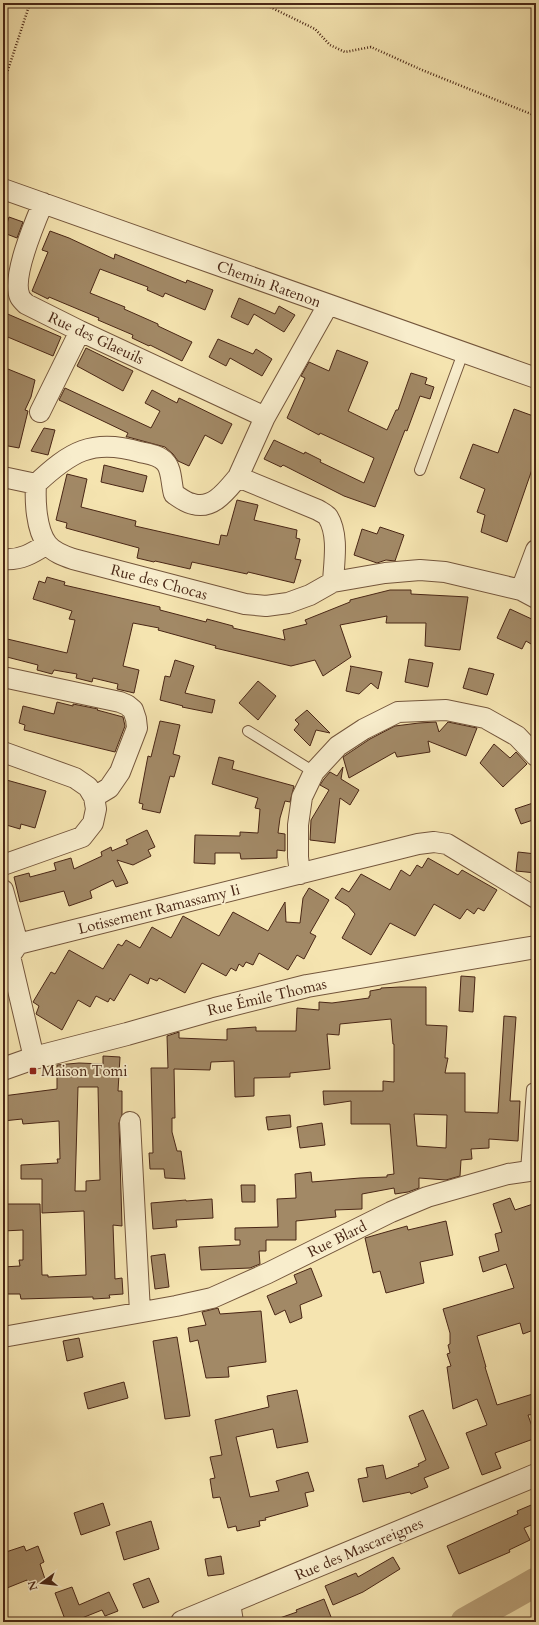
<svg xmlns="http://www.w3.org/2000/svg" width="539" height="1625" font-family="Cardo,serif">
	<rect width="100%" height="100%" fill="#f5e4b0"/>
	<filter id="stains"><feTurbulence type="fractalNoise" baseFrequency=".005" numOctaves="4"/><feColorMatrix values="0 0 0 0 .2 0 0 0 0 .09 0 0 0 0 .02 0 0 0 .5 -.17"/></filter>
	<radialGradient id="worn" r=".72"><stop offset=".6" stop-color="#630" stop-opacity="0"/><stop offset="1" stop-color="#630" stop-opacity=".3"/></radialGradient>
	<g fill="none" stroke-linecap="round" stroke-linejoin="round">
		<path stroke="#bba37b" stroke-width="29" d="M465,1622L536,1582"/>
	</g>
	<path fill="#a28966" stroke="#492615" fill-rule="evenodd" d="M9,217L23,222L17,238L4,233Z
		M50,231L69,238L114,259L115,254L186,283L187,280L213,290L205,310L165,293L163,297L147,290L148,287L100,269L90,293L125,307L124,309L158,324V326L192,342L182,361L150,345L149,346L132,338L133,335L98,320L99,318L49,297L48,299L32,291L48,252L42,250Z
		M239,298L275,314L279,306L295,315L284,332L254,314L248,325L231,317Z
		M3,312L61,337L53,356L3,335Z
		M218,339L253,354L256,349L272,359L262,376L230,358L226,366L209,357Z
		M86,348L133,371L123,391L77,366Z
		M337,350L368,362L348,411L387,430L396,410H398L411,373L427,378L425,384L434,387L430,399L420,396L407,431L405,430L375,507L344,496L283,465L281,467L264,459L274,440L304,454L305,452L321,460L320,462L364,483L374,458L320,433L319,435L287,418L305,378L301,376L309,362L329,371Z
		M3,367L35,380L31,397L25,410L28,411L19,448L3,445Z
		M65,388L151,428L160,411L145,403L152,390L177,403L179,398L232,424L222,444L205,435L189,466L178,461L173,454L165,447L128,437H126L128,433L59,400Z
		M514,409L536,417V458L507,542L481,532L485,515L477,512L485,489L460,478L473,444L498,453Z
		M44,428L55,430L48,455L31,451Z
		M104,465L147,476L143,492L101,482Z
		M67,474L87,479L81,507L136,521L135,526L219,545L221,535L227,536L237,500L258,505L254,520L297,530L296,538L300,539L295,559L301,560L294,583L248,572L247,574L192,562L190,569L155,561L154,562L137,558L139,548L66,528L67,523L56,520Z
		M380,527L404,535L395,561L386,560L377,563L354,555L362,529L377,534Z
		M47,577L65,582L64,585L160,607V610L206,622L207,619L233,626V628L285,640L283,630L307,624L305,620L350,602V600L390,590H411V594L468,597L460,650L425,646L426,623H386L387,616L340,625L351,657L323,676L315,660L291,666L215,648L216,646L158,630L159,628L133,623L123,666L139,670L134,693L117,689L118,684L93,678L92,682L76,678L77,674L54,670L52,674L37,670L38,665L3,656V638L67,653L75,620L69,619L72,611L33,599L39,581L45,583Z
		M510,609L536,621V647L526,641L522,649L497,638Z
		M409,659L433,663L428,687L405,682Z
		M175,660L194,666L185,693L215,700L212,713L182,707L183,706L160,700L165,676L170,677Z
		M350,666L382,672L378,689L371,683L359,694L346,691L351,667Z
		M469,668L494,674L487,695L463,688Z
		M258,681L276,696L258,720L239,703Z
		M57,702L73,706V704L98,709L97,710L123,717L125,726L115,752L24,730L25,725L19,723L23,706L54,714Z
		M307,710L330,733L316,730L310,746L294,730L299,724L295,720Z
		M160,721L180,725L173,754L180,756L174,777L170,776L160,813L142,809L143,804L139,803L148,756L151,757Z
		M436,722L439,732L448,722L477,728L466,756L428,741L430,752L397,757L395,752L349,778L343,757L370,739L395,726L419,723Z
		M494,744L510,758L516,752L527,764L503,787L480,763Z
		M219,757L234,761L232,769L294,786L290,802L285,801L280,818L278,833L285,834V851L277,850V858L241,859L240,853H215V864L194,863L195,835L240,836V832L258,833L260,809L255,808L258,798L212,784Z
		M343,767L341,779L359,790L350,805L340,798L335,843L310,840L311,820L329,790L320,785L324,779L330,772L337,776Z
		M3,779L46,791L35,828L21,824L20,829L3,824Z
		M536,802V819L521,824L515,809Z
		M147,830L155,847L148,850L151,856L133,865L117,860L128,883L116,887L113,880L90,891L92,898L69,906L64,891L20,902L14,877L29,873L30,877L56,870L54,863L71,858L74,869L102,856L101,852L111,847L112,851L128,844L126,840Z
		M518,852L536,854V873L516,871Z
		M428,858L458,875L462,870L497,890L484,911L478,908L474,914L467,909L460,919L434,904L415,936L390,923L371,955L342,938L355,914L348,906L335,898L342,888L349,892L361,874L390,890L401,870L410,876L417,865L422,868Z
		M309,888L329,900L310,933L316,936L304,959L297,955L288,970L259,953L253,965L246,962L243,967L239,964L236,971L231,968L226,976L202,963L185,993L159,978L157,981L150,978L148,984L130,974L114,1001L110,998L108,1002L96,996L90,1007L78,1000L62,1030L36,1014L39,1006L33,1002L51,972L55,974L69,950L103,969L118,944L122,946L126,940L140,948L152,927L171,938L183,916L219,936L233,912L268,931L285,902L286,922L300,923L303,898Z
		M461,976L475,977L473,1012L459,1011Z
		M400,987H426V1025L447,1026L445,1058H448L445,1073H465V1112L498,1113L504,1016L516,1017L510,1101H520L518,1141L489,1139V1148L471,1149L472,1159L461,1160L460,1176L446,1180L419,1178V1188L408,1192L395,1194L394,1188L362,1194V1209L335,1210L336,1217L296,1221V1240H266V1251H259L260,1264L250,1268L201,1270L199,1247L240,1245V1240H235V1228L278,1227L277,1199L296,1198L295,1174L311,1172L312,1182L360,1178L387,1177V1175L394,1174L390,1124H351V1101L324,1105L323,1091H383V1081L394,1082V1044H393L391,1019L340,1024L339,1035L327,1034L330,1069L290,1073V1077L254,1078V1096L235,1097L234,1061L211,1062L210,1070L174,1069L175,1118H172V1132L177,1151H181L185,1179L165,1178L164,1169H150L149,1153H153L151,1068H168L167,1036L179,1032V1038L227,1040V1029L256,1027V1031H296L297,1008L319,1010V1002L332,1003L369,998V996H370V991L381,989V988ZM414,1114L447,1115L446,1148L417,1146Z
		M103,1056L120,1057L118,1091H122V1115L119,1123L122,1226L113,1225L115,1279L122,1278L123,1294L109,1295L110,1298L93,1299V1297L21,1299L20,1294H3V1267L20,1266L19,1260H23V1230L3,1231V1204H40L42,1275H48V1277L86,1275L84,1211L42,1213V1179H21V1165L58,1163L57,1159H60L59,1121L23,1124L22,1119L3,1121V1096L57,1089V1065L79,1063L103,1064ZM78,1087H98L100,1180L86,1181V1191H75Z
		M290,1115L291,1127L268,1130L266,1117Z
		M322,1123L325,1145L300,1148L297,1127Z
		M241,1185H255V1202H242Z
		M510,1198L515,1210L536,1203V1329L523,1334L520,1323L477,1336L486,1367H485L497,1405L536,1393V1414L528,1415L536,1438L495,1453L501,1468L482,1475L466,1433L487,1425L477,1399L453,1409L447,1367L451,1366L447,1354L450,1353L448,1345L450,1344V1333L443,1309L514,1288L506,1264L483,1272L479,1257L499,1251L495,1234L502,1232L493,1204Z
		M212,1199L213,1218L176,1220L177,1227L153,1229L151,1203L186,1200V1201Z
		M446,1221L453,1255L420,1262L424,1283L386,1293L380,1271L373,1273L365,1238L407,1226L408,1230Z
		M165,1254L169,1287L155,1289L151,1256Z
		M311,1268L322,1296L300,1305L302,1318L290,1323L285,1310L275,1315L267,1296L297,1283L294,1275Z
		M218,1308L220,1314L261,1311L266,1362L228,1367L229,1377L206,1378L198,1340L190,1342L188,1328L206,1325L202,1312Z
		M177,1337L190,1416L165,1419L153,1341Z
		M79,1338L83,1357L67,1361L63,1341Z
		M124,1382L128,1398L88,1409L84,1393Z
		M297,1390L308,1442L277,1448L273,1429L236,1437L250,1497L279,1491L276,1481L308,1472L314,1491L305,1493L308,1506L265,1518L266,1520L259,1521L260,1526L237,1531L236,1526L228,1528L220,1497L213,1498L210,1479L215,1478L210,1457L222,1455L215,1420L269,1407L267,1396Z
		M423,1410L449,1468L424,1478L428,1487L411,1494L410,1492L363,1502L358,1479L368,1477L366,1468L383,1465L386,1479L419,1466L418,1464L426,1460L409,1416Z
		M103,1503L110,1525L81,1535L74,1513Z
		M536,1503V1523L524,1528L530,1540L509,1550L510,1552L459,1574L447,1546L518,1514L517,1511Z
		M151,1521L159,1549L124,1560L116,1532Z
		M24,1546L26,1551L38,1546L44,1562L40,1564L46,1582L29,1588L27,1580L7,1588L3,1578V1553Z
		M221,1556L224,1574L208,1576L205,1559Z
		M393,1557L400,1569L363,1592L333,1605L325,1586L356,1573L358,1577Z
		M149,1578L159,1602L143,1608L133,1584Z
		M72,1587L79,1605L109,1592L118,1611L105,1616L102,1610L72,1622H66L55,1593Z
		M324,1599L333,1622H274V1620L297,1612L296,1610Z"/>
	<g fill="none" stroke-linecap="round" stroke-linejoin="round">
		<g stroke="#74563c" stroke-width="12">
			<path id="service" d="M420,470L463,353
				M248,731L314,772
				M526,1171L532,1089"/>
		</g>
		<g stroke="#74563c" stroke-width="22">
			<path id="minor" d="M3,189L536,378
				M43,203C35,222 11,278 20,297C21,299 24,302 26,304L80,331L265,417
				M40,412L80,331
				M3,477L36,484C70,452 92,438 140,452C148,454 159,455 165,462C172,469 171,484 174,494C179,497 186,503 193,504C213,510 227,490 238,477L318,510C321,512 326,514 328,517C339,535 334,562 333,582
				M238,477L265,417L328,305
				M36,484C35,501 36,529 47,544C53,552 64,556 73,559L245,604L266,606L288,603L310,595L333,582L385,573L420,570L445,572L521,590L536,598
				M3,559C20,561 33,553 47,544
				M521,590L536,550
				M3,677L120,702L127,705L133,710L136,719L137,728L120,772L109,788L94,797
				M3,752L75,778L88,787L94,797L96,809L93,823L82,837L3,865
				M300,874L298,857V825L302,797L314,772L338,746L364,729L398,712L446,710L485,718L517,736L536,756
				M3,890L18,944L10,956L34,1058
				M18,944L418,844L434,842L447,844L536,898
				M130,1122L140,1312
				M3,1337L176,1306L212,1298L268,1273L391,1212L427,1197L508,1174L536,1170
				M230,1603L233,1622"/>
		</g>
		<g stroke="#74563c" stroke-width="24">
			<path id="tertiary" d="M3,1069L34,1058L127,1034L215,1009L307,986L536,947
				M182,1622L536,1475"/>
		</g>
		<path stroke="#492615" stroke-width="2.5" stroke-dasharray="1 2" stroke-linecap="butt" d="M262,3L315,29L330,45L345,52L371,47L422,70L536,116
			M3,85L30,3"/>
		<use href="#service" stroke="#f8edcc" stroke-width="10"/>
		<use href="#minor" stroke="#f8edcc" stroke-width="20"/>
		<use href="#tertiary" stroke="#f8edcc" stroke-width="22"/>
	</g>
	<rect fill="#8f2418" stroke="#f8edcc" stroke-width="1.5" x="29" y="1067" width="8" height="8" rx="2"/>
	<g text-anchor="middle" stroke-width="3.5" stroke-linejoin="round" paint-order="stroke">
		<g font-size="15" fill="#492615" stroke="#f8edcc">
			<text transform="translate(269 284) rotate(20)" y="5">Chemin Ratenon</text>
			<text transform="translate(96 338) rotate(25)" y="5">Rue des Glaeuils</text>
			<text transform="translate(159 582) rotate(15)" y="5">Rue des Chocas</text>
			<text transform="translate(159 909) rotate(-14)" y="5">Lotissement Ramassamy Ii</text>
			<text transform="translate(267 997) rotate(-13)" y="5">Rue Émile Thomas</text>
			<text transform="translate(337 1239) rotate(-26)" y="5">Rue Blard</text>
			<text transform="translate(359 1549) rotate(-23)" y="5">Rue des Mascareignes</text>
		</g>
		<g font-size="15" fill="#492615" stroke="#f8edcc" text-anchor="start">
			<text x="41" y="1076">Maison Tomi</text>
		</g>
	</g>
	<rect width="539" height="1625" fill="none" stroke="#f5e4b0" stroke-width="16"/>
	<rect x="4" y="4" width="531" height="1617" fill="none" stroke="#492615" stroke-width="2"/>
	<rect x="8" y="8" width="523" height="1609" fill="none" stroke="#492615"/>
	<g transform="translate(42 1583) rotate(255)" stroke="#f8edcc" stroke-width="3" paint-order="stroke">
	<path d="M0-3L7 15L0 10L-7 15Z" fill="#492615"/>
	<text y="-6" font-size="11" font-weight="bold" text-anchor="middle" fill="#492615">N</text>
	</g>
	<rect width="100%" height="100%" filter="url(#stains)"/>
	<rect width="100%" height="100%" fill="url(#worn)"/>
</svg>
